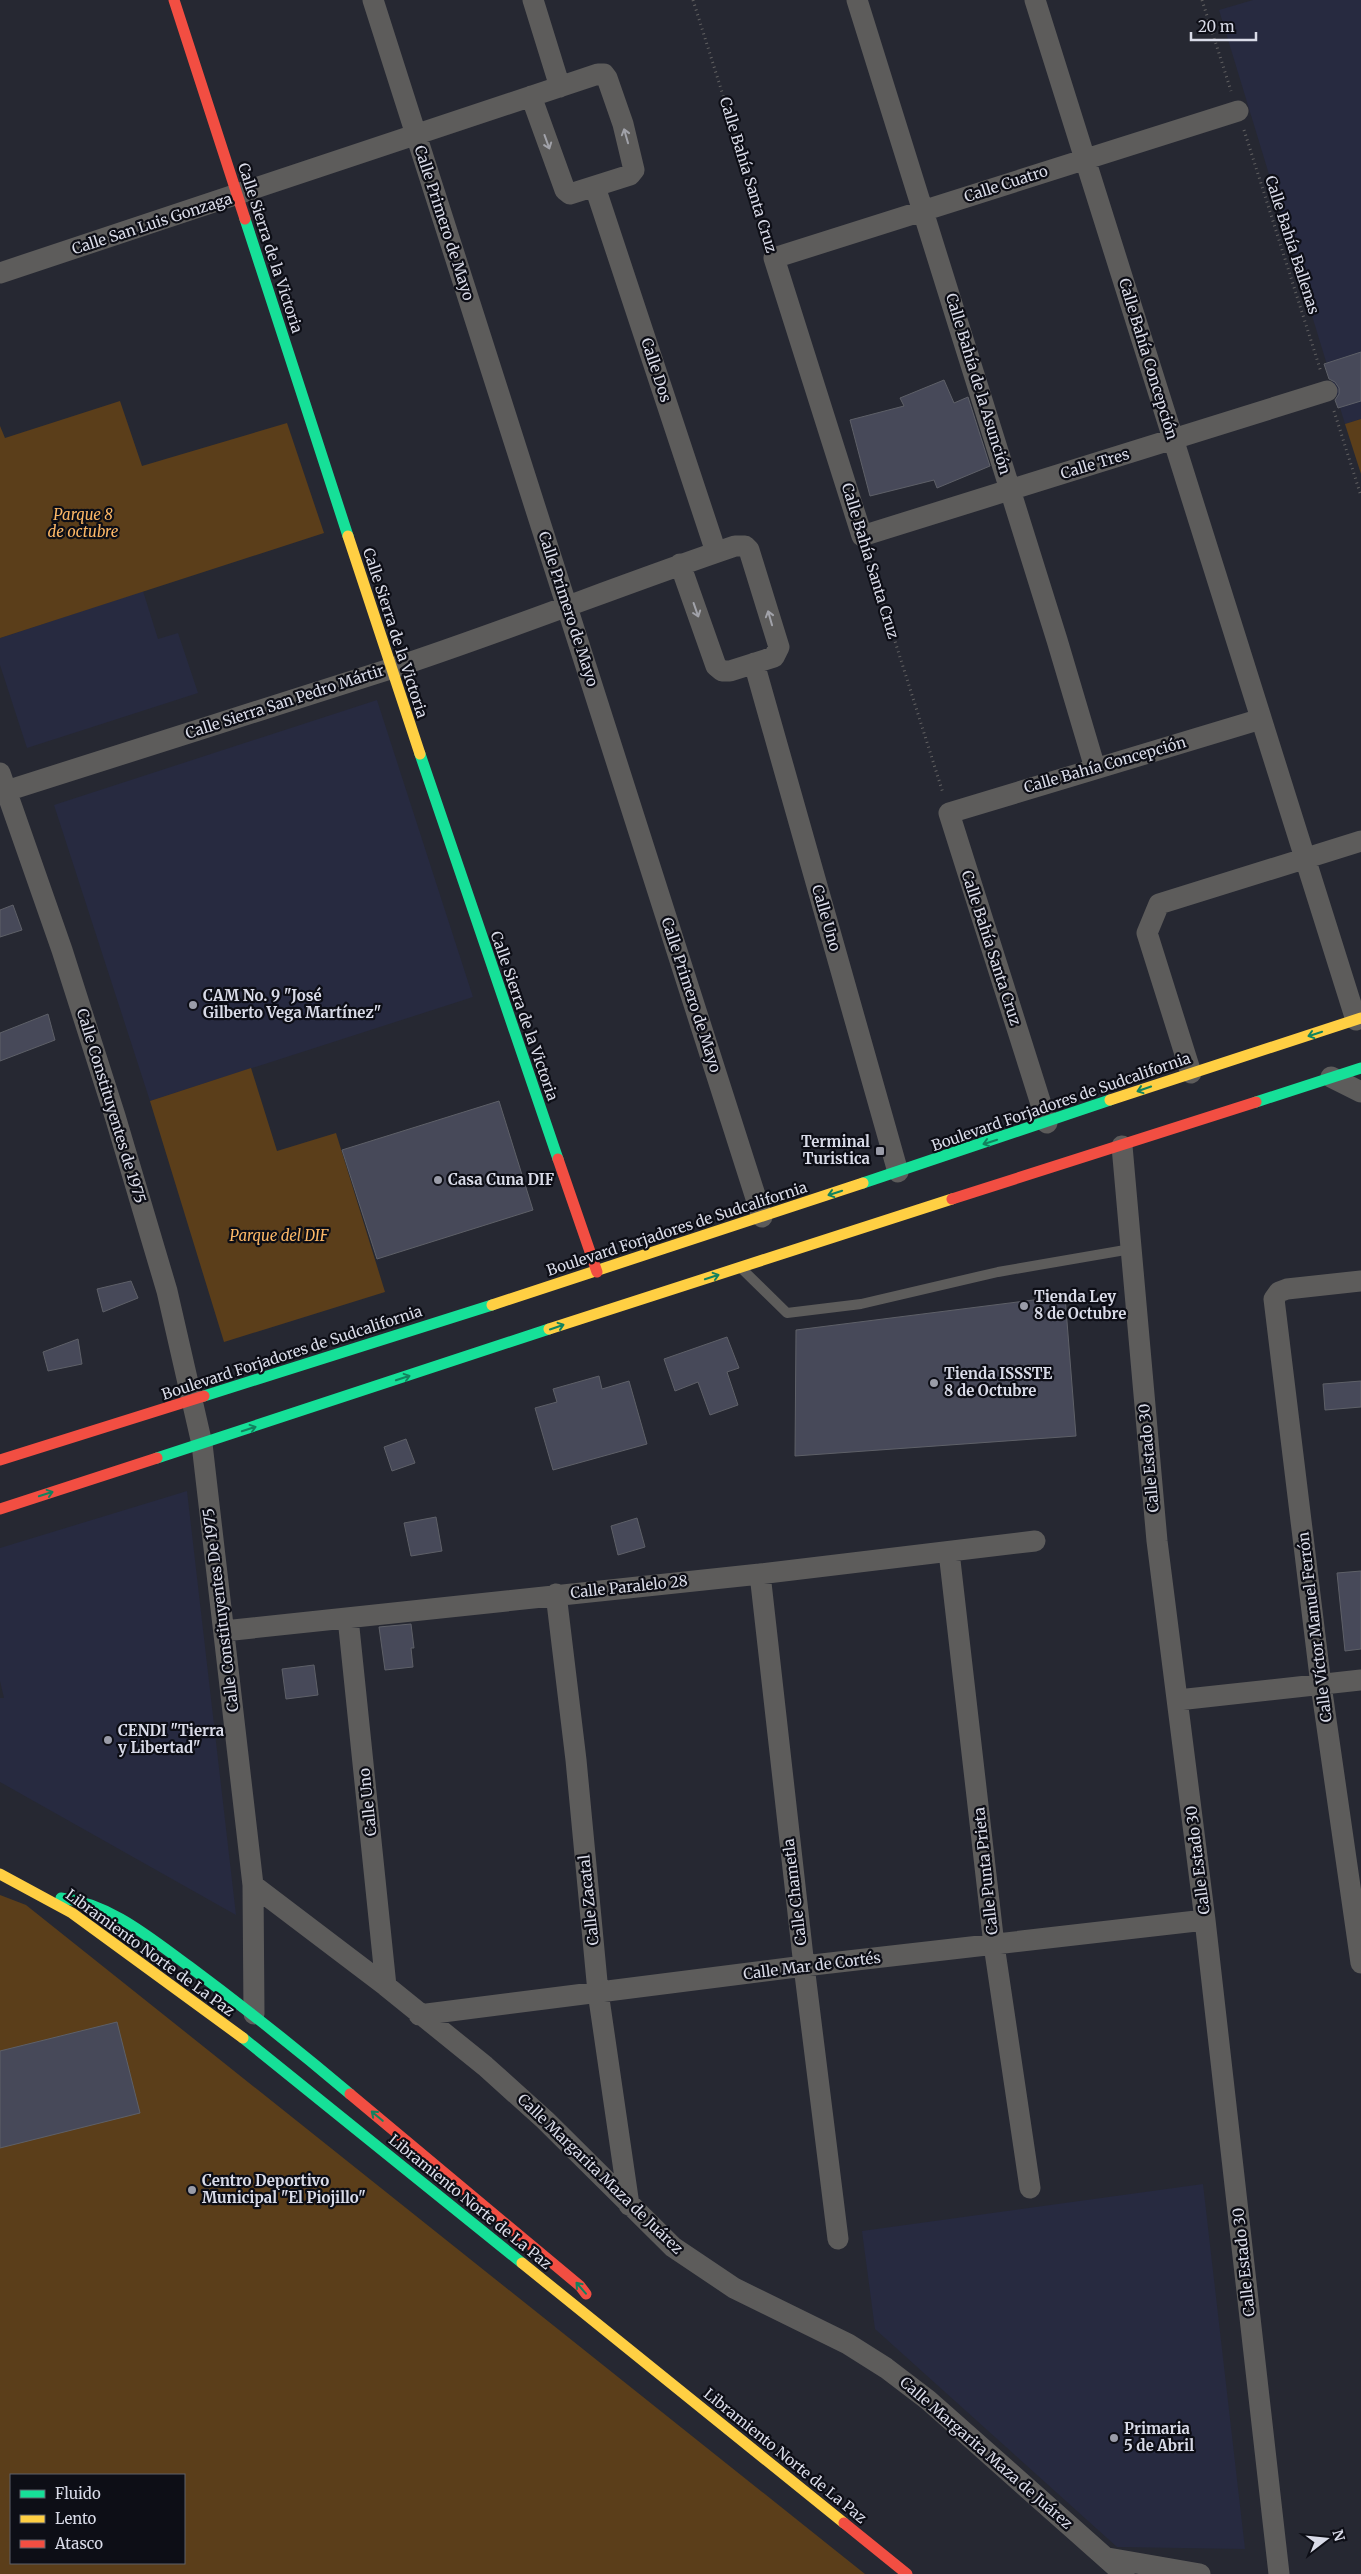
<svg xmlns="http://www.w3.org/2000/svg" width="1361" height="2574" font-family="Merriweather,serif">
	<rect width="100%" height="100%" fill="#262832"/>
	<path fill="#272a40" d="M1253,0H1361V419L1345,424L1219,10Z
		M143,591L158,639L178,633L198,693L27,748L0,665V638Z
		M377,700L473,997L150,1101L54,805Z
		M187,1491L236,1915L0,1782V1698H4L0,1681V1548Z
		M1203,2184L1245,2549L1117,2547L875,2329L862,2231Z"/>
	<path fill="#5b3e1a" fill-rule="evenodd" d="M120,401L142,466L287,423L324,533L0,638V426L5,438Z
		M1361,419V474L1345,424Z
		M251,1068L277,1151L336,1133L385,1292L224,1342L150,1101Z
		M0,1895L26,1905L865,2574H0ZM11,2475H184V2563H11Z"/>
	<path fill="#474959" stroke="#5e6068" d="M1361,352V401L1338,408L1335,400L1339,394V388L1335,382L1329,379L1324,364Z
		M944,380L954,403L968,397L990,466L937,488L934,480L870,496L850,420L904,406L900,398Z
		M13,905L22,930L0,937V910Z
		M48,1014L55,1040L0,1061V1033Z
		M499,1101L533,1210L377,1259L342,1150Z
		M131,1281L138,1298L103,1312L97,1289Z
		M1065,1296L1076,1436L795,1456L796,1330Z
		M727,1337L739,1368L727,1372L738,1405L710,1415L698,1382L675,1391L664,1359Z
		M78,1339L82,1364L48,1371L43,1352Z
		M599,1376L602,1389L629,1381L647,1444L553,1470L535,1408L557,1402L553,1389Z
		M1361,1381V1407L1325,1410L1323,1384Z
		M406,1439L415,1463L392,1471L384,1447Z
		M436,1517L442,1551L411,1556L404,1523Z
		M637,1518L645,1547L618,1555L611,1526Z
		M1361,1571V1649L1345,1651L1337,1573Z
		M411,1624L414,1648H411L413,1667L385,1670L379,1627Z
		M314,1665L318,1695L286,1699L282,1669Z
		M117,2022L140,2113L0,2148V2051Z"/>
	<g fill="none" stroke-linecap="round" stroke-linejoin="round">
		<path stroke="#626162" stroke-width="3" stroke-dasharray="1 4" stroke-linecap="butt" d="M693,0L768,238
			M1202,0L1231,91
			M1244,130L1321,372
			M1334,411L1361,496
			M868,556L943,793"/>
		<path stroke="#5d5c5b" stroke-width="10" d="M743,1270L787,1313L861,1304L998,1272L1131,1249"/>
		<path stroke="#5d5c5b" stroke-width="21" d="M373,0L762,1217
			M533,0L560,87
			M857,0L1057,640L1095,768
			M1035,0L1356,1020
			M1238,111L774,258L862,536L1327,391
			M595,187L716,552
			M0,273C200,208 399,140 598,74H604L607,78L623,124L634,170L630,175L570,194L565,190L531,96
			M754,663L898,1172
			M0,773L62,950L115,1116L167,1291L202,1444L253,1885L254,2014
			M0,793C130,751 260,711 390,669C506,631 620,585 735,546H745L749,550L779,647L774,657L730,671H722L716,666L680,564
			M1191,1073L1147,933L1159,904L1361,841
			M1331,1077L1361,1092
			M1047,1123L949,813L1261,719
			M1122,1146L1157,1541L1205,1920L1279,2574
			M1361,1281L1287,1289L1279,1292L1274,1299L1321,1685L1361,1963
			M949,1552L994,1945L1030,2188
			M760,1574L804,1966L838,2239
			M556,1594L576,1760L598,1992L629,2205
			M348,1618L386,1986
			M224,1631L760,1574L1035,1541
			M1178,1700L1361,1680
			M253,1885L386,1986L485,2066L545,2120L673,2247L734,2288L848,2344L886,2368L928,2400L1124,2574
			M419,2015L804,1966L1205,1920
			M1108,2558L1200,2574"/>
		<path stroke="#16e098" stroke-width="11" d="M245,219L348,536
			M420,754L558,1159
			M1256,1102L1361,1068
			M863,1183L1110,1100
			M204,1396L492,1305
			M157,1458L549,1329
			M61,1898C111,1904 150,1938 190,1967C245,2008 298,2050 350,2094
			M243,2038L522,2263"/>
		<path stroke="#ffcf43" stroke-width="11" d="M348,536L420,754
			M1110,1100L1361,1018
			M492,1305L863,1183
			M549,1329L952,1199
			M0,1874L72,1913L243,2038
			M522,2263L844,2523"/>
		<path stroke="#f24e42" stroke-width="11" d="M174,0L245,219
			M558,1159L597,1272
			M952,1199L1256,1102
			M0,1460L204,1396
			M0,1509L157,1458
			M350,2094L580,2286L586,2294
			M844,2523L907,2574"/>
	</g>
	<defs><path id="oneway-shaft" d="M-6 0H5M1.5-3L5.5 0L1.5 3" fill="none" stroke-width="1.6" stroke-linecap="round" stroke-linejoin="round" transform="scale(1.25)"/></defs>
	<g stroke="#a1a2a9">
		<use href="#oneway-shaft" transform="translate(626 136) rotate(-106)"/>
		<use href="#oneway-shaft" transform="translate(547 142) rotate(70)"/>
		<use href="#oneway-shaft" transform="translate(696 610) rotate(71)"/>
		<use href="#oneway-shaft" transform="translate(770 618) rotate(-106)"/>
	</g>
	<g stroke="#12825e">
		<use href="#oneway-shaft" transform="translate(1315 1034) rotate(162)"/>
		<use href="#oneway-shaft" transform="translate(1144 1089) rotate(161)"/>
		<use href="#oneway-shaft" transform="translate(990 1142) rotate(162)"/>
		<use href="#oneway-shaft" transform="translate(835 1193) rotate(162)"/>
		<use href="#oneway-shaft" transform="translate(712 1277) rotate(-18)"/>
		<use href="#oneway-shaft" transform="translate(557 1327) rotate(-19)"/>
		<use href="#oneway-shaft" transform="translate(403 1378) rotate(-18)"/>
		<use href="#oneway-shaft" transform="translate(249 1429) rotate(-18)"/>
		<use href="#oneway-shaft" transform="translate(46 1494) rotate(-18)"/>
		<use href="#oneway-shaft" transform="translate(377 2116) rotate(-140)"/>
		<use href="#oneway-shaft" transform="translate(581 2288) rotate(-131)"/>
	</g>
	<g fill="#9a9ca8" stroke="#0d0e16" stroke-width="2">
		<circle cx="193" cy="1005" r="5"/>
		<rect x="875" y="1146" width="10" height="10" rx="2.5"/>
		<circle cx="438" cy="1180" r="5"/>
		<circle cx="1024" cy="1306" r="5"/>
		<circle cx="934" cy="1383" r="5"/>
		<circle cx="108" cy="1740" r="5"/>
		<circle cx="192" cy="2190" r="5"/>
		<circle cx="1114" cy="2438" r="5"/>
	</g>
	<g text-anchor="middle" stroke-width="4.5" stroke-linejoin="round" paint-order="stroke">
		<g font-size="15" fill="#d9dbe8" stroke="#0d0e16">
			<text transform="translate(748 175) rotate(73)" y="5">Calle Bahía Santa Cruz</text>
			<text transform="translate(1006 184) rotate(-18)" y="5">Calle Cuatro</text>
			<text transform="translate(444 223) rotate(72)" y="5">Calle Primero de Mayo</text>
			<text transform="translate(152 224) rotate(-18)" y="5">Calle San Luis Gonzaga</text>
			<text transform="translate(1292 245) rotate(72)" y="5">Calle Bahía Ballenas</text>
			<text transform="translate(270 248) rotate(72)" y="5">Calle Sierra de la Victoria</text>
			<text transform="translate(1148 359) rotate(73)" y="5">Calle Bahía Concepción</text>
			<text transform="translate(656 370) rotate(72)" y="5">Calle Dos</text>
			<text transform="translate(978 384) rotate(73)" y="5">Calle Bahía de la Asunción</text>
			<text transform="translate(1095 464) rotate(-17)" y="5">Calle Tres</text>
			<text transform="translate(870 561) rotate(73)" y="5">Calle Bahía Santa Cruz</text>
			<text transform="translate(568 609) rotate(72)" y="5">Calle Primero de Mayo</text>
			<text transform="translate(395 633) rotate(72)" y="5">Calle Sierra de la Victoria</text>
			<text transform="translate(285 702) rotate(-18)" y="5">Calle Sierra San Pedro Mártir</text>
			<text transform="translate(1105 765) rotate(-16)" y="5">Calle Bahía Concepción</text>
			<text transform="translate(826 918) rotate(74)" y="5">Calle Uno</text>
			<text transform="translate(991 948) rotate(72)" y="5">Calle Bahía Santa Cruz</text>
			<text transform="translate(691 995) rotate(72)" y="5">Calle Primero de Mayo</text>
			<text transform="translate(524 1016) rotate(71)" y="5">Calle Sierra de la Victoria</text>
			<text transform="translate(1061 1102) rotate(-19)" y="5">Boulevard Forjadores de Sudcalifornia</text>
			<text transform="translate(111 1106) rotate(73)" y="5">Calle Constituyentes de 1975</text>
			<text transform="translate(677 1229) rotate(-18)" y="5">Boulevard Forjadores de Sudcalifornia</text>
			<text transform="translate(292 1353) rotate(-18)" y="5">Boulevard Forjadores de Sudcalifornia</text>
			<text transform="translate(1149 1458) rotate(-95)" y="5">Calle Estado 30</text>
			<text transform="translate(629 1587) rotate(-6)" y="5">Calle Paralelo 28</text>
			<text transform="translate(221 1610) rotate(-97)" y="5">Calle Constituyentes De 1975</text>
			<text transform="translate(1315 1627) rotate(-97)" y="5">Calle Víctor Manuel Ferrón</text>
			<text transform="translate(368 1802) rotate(-96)" y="5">Calle Uno</text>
			<text transform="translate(1198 1860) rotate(-97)" y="5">Calle Estado 30</text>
			<text transform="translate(986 1871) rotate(-96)" y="5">Calle Punta Prieta</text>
			<text transform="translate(795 1892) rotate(-97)" y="5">Calle Chametla</text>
			<text transform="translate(589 1900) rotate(-96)" y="5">Calle Zacatal</text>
			<text transform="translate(150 1953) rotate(36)" y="5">Libramiento Norte de La Paz</text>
			<text transform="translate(812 1966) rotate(-7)" y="5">Calle Mar de Cortés</text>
			<text transform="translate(600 2174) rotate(44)" y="5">Calle Margarita Maza de Juárez</text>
			<text transform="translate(470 2202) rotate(39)" y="5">Libramiento Norte de La Paz</text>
			<text transform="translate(1244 2262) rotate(-96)" y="5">Calle Estado 30</text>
			<text transform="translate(986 2453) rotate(41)" y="5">Calle Margarita Maza de Juárez</text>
			<text transform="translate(785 2456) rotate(39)" y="5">Libramiento Norte de La Paz</text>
		</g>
		<g font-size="15" font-style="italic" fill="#fcb766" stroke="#0d0e16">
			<text x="83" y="520">Parque 8<tspan x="83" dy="17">de octubre</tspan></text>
			<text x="279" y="1241">Parque del DIF</text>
		</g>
		<g font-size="15" font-weight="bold" fill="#d9dbe8" stroke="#0d0e16" text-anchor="start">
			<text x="203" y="1001">CAM No. 9 "José<tspan x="203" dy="17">Gilberto Vega Martínez"</tspan></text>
			<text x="870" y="1147" text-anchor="end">Terminal<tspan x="870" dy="17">Turistica</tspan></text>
			<text x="448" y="1185">Casa Cuna DIF</text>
			<text x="1034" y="1302">Tienda Ley<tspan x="1034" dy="17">8 de Octubre</tspan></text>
			<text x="944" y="1379">Tienda ISSSTE<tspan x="944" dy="17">8 de Octubre</tspan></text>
			<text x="118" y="1736">CENDI "Tierra<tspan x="118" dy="17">y Libertad"</tspan></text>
			<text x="202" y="2186">Centro Deportivo<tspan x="202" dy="17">Municipal "El Piojillo"</tspan></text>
			<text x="1124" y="2434">Primaria<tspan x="1124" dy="17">5 de Abril</tspan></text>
		</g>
	</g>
	<rect x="10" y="2474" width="175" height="90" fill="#0d0e16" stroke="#5f606a"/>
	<rect x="20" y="2490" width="25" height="8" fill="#16e098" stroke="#5f606a"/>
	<text x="55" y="2499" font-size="15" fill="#d9dbe8">Fluido</text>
	<rect x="20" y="2515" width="25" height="8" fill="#ffcf43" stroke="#5f606a"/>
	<text x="55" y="2524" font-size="15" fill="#d9dbe8">Lento</text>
	<rect x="20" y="2540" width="25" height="8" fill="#f24e42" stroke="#5f606a"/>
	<text x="55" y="2549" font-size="15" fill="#d9dbe8">Atasco</text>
	<g transform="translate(1326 2539) rotate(74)" stroke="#0d0e16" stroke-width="4" paint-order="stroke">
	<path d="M0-4L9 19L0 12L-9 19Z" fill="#d9dbe8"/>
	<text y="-8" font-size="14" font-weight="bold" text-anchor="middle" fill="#d9dbe8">N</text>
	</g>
	<path d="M1191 32v8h65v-8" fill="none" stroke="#d9dbe8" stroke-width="2.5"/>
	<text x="1198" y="32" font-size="15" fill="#d9dbe8" stroke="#0d0e16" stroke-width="4" paint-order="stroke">20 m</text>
</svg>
